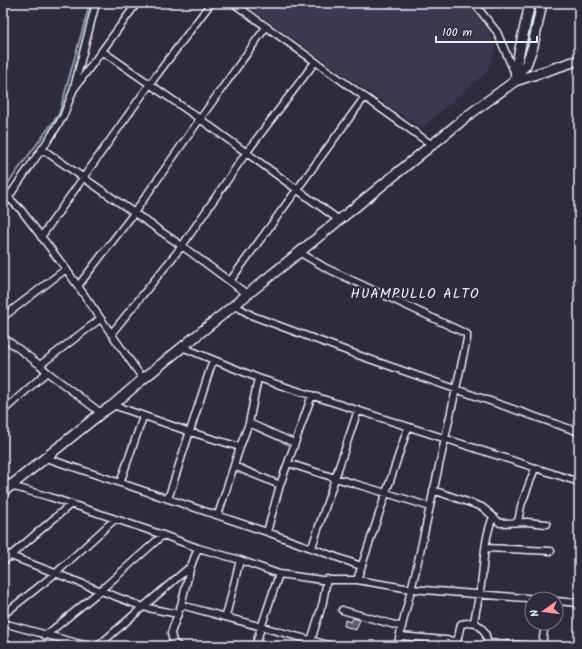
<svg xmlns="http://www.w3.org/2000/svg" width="582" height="649" font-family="Kalam,sans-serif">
	<rect width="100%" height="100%" fill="#2f2a3d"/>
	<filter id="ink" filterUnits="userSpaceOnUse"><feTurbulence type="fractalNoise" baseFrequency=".025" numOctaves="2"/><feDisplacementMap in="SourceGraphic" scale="8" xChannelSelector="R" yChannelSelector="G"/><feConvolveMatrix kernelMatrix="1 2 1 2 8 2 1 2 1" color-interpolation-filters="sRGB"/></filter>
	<g filter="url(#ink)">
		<path fill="#3c394f" d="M242,3H466L489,31L496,47L487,72L421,128Z"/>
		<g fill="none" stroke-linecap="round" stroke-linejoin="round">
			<path stroke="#909fb1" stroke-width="2" d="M3,190L59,114L90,3"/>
		</g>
		<path fill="#5c5d7a" stroke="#e8f1f8" d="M353,618L360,620L356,630L344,626L345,620L351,622Z"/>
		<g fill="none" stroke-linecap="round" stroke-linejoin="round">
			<g stroke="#e8f1f8" stroke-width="9">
				<path id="street" d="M233,3L432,145
					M474,3L497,32L515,74
					M102,51L200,119L339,220
					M74,89L137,3
					M42,149L182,246L247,294
					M8,197L21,210L66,269L143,379
					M3,205L51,136L63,117L73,91L96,3
					M41,237L150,84L211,3
					M299,252L326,268L467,334V339L416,570L397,646
					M230,281L364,98
					M78,286L134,213L200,119L266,27
					M234,305L253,316L355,354L579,432
					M3,317L66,269
					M111,334L182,246L246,153L315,62
					M3,337L40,365L47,372L101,413
					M182,347L258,378L579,482
					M40,365L100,319
					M113,405L190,432L240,447
					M3,411L47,372
					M249,423L294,443
					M46,458L267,532L361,566
					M288,463C335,479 383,491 430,507
					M234,466L280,485
					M3,480L11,486L50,497L163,535L198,548L240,560L279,574L322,580H357L411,589L539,599
					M120,483L143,417
					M433,490L482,507L487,511L500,523L527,522L547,524
					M168,499L213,360
					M218,515L240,447L249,423L258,378
					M518,522L521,506L535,468
					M267,532L280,485L312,395
					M312,547L358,410
					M485,548L551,551
					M3,553L143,607L191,566
					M3,562L71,504
					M357,580L408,427
					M556,601L579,603
					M181,605L332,646
					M342,610L402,627
					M3,615L56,573L115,519
					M226,616L240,560
					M474,622C483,628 487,633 487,643
					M3,623L88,646
					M45,636L101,590L163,535
					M400,636L456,641
					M311,641L323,602L327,579
					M98,646L143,607L178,614
					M178,646L173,642L171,633L181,605L191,566L198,548
					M255,646L279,574
					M456,646L461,624L474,622C476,610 479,597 481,585C484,562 484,539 493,517
					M486,646L487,643L535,646
					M542,646L545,623"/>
			</g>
			<g stroke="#e8f1f8" stroke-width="12">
				<path id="secondary" d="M516,75L526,65L533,46L542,3
					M515,81L517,62L530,3
					M3,492L101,413L113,405L143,379L470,114L515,81L579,60"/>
			</g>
			<use href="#street" stroke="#2f2a3d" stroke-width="6"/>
			<use href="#secondary" stroke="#2f2a3d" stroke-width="9"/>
		</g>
	</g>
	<g text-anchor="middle" stroke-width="4" stroke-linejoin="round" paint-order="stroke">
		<g font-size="14" letter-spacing="1" fill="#e8f1f8" stroke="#2f2a3d">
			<text x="415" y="298">HUAMPULLO ALTO</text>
		</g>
	</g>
	<rect width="582" height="649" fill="none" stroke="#2f2a3d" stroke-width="16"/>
	<rect x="8" y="8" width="566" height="633" fill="none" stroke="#e8f1f8" stroke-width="1.5" filter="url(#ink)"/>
	<g transform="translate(544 611) rotate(256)"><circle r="19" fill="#2f2a3d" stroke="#797a88"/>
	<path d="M0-3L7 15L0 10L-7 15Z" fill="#ff9aa2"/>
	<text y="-6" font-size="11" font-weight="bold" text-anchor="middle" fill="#e8f1f8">N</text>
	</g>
	<path d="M436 36v6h101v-6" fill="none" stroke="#e8f1f8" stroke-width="2"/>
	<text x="442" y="36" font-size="12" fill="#e8f1f8" stroke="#2f2a3d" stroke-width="3" paint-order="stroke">100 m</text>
</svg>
